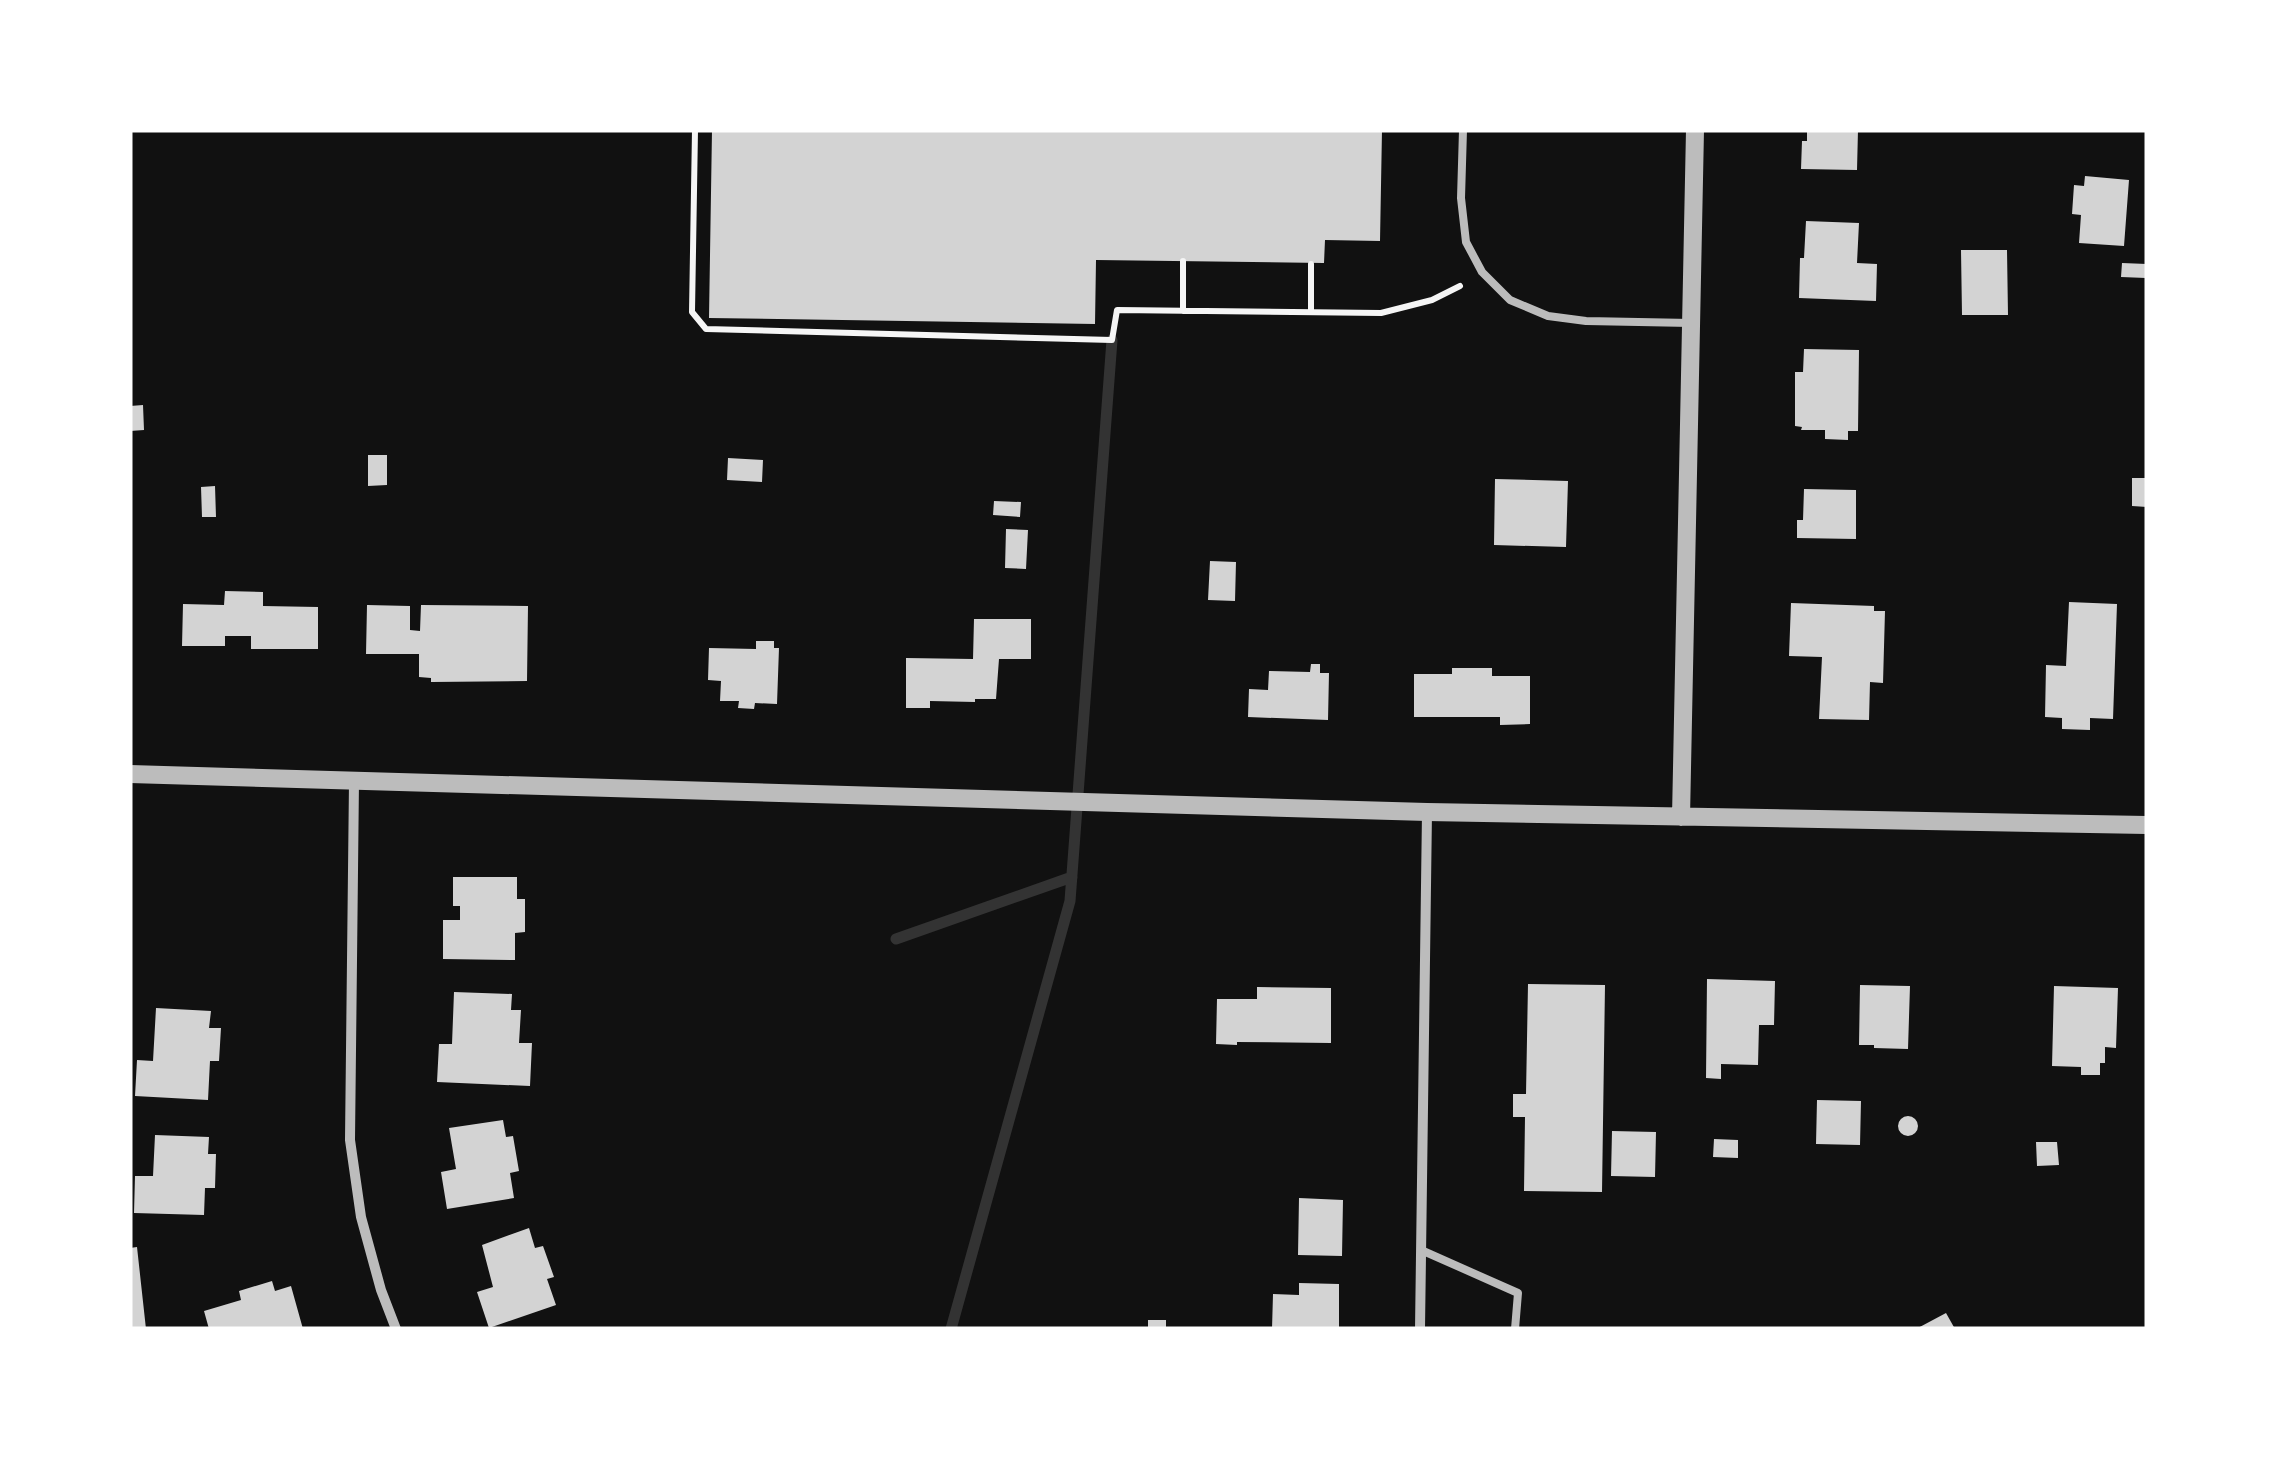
<svg xmlns="http://www.w3.org/2000/svg" width="2277" height="1459" font-family="'Work Sans',sans-serif">
	<rect width="100%" height="100%" fill="#111"/>
	<g fill="none" stroke-linecap="round" stroke-linejoin="round">
		<path stroke="#333" stroke-width="11" d="M896,939L1072,877
			M951,1329L1070,901L1112,340"/>
	</g>
	<path fill="#d3d3d3" d="M712,130H1382L1380,241L1325,240L1324,263L1096,260L1095,324L709,318Z
		M1807,130H1858L1857,170L1801,169L1802,141H1807Z
		M2085,176L2129,180L2124,246L2079,243L2081,215L2072,214L2074,185L2084,186Z
		M1806,221L1859,223L1857,263L1877,264L1876,301L1799,298L1800,258H1804Z
		M1961,250H2007L2008,315H1962Z
		M2122,263L2147,264L2146,278L2121,277Z
		M1804,349L1859,350L1858,431H1848V440L1825,439V430H1801L1802,427L1795,426V372H1803Z
		M143,405L144,430L130,431V406Z
		M368,455H387V485L368,486Z
		M728,458L763,460L762,482L727,480Z
		M2132,478H2147V507L2132,506Z
		M1495,479L1568,481L1566,547L1494,545Z
		M215,486L216,517H202L201,487Z
		M1804,489L1856,490V539L1797,538V520H1803Z
		M994,501L1021,502L1020,517L993,515Z
		M1006,529L1028,530L1026,569L1005,568Z
		M1210,561L1236,562L1235,601L1208,600Z
		M225,591L263,592V606L318,607V649H251V636H225V646H182L183,604L224,605Z
		M2069,602L2117,604L2113,719L2090,718V730L2062,729V718L2045,717L2046,665L2066,666Z
		M1791,603L1874,606V611H1885L1883,683L1870,682L1869,720L1819,719L1822,657L1789,656Z
		M367,605L410,606V630L420,631L421,605L528,606L527,681L431,682V678L419,677V654H366Z
		M974,619H1031V659H999L996,699H975V702L930,701V708H906V658L973,659Z
		M756,641H774V648H779L777,704L755,703L754,709L738,708L739,701H720L721,681L708,680L709,648L756,649Z
		M1311,664H1320V673H1329L1328,720L1248,717L1249,689L1268,690L1269,671L1310,672Z
		M1452,668H1492V676H1530V724L1500,725V717H1414V674H1452Z
		M453,877H517V899H525V932L515,933V960L443,959V920H460V906H453Z
		M1707,979L1775,981L1774,1025H1759L1758,1065L1721,1064V1079L1706,1078Z
		M1528,984L1605,985L1602,1192L1524,1191L1525,1117H1513V1094H1526Z
		M1860,985L1910,986L1908,1049L1874,1048V1045H1859Z
		M2054,986L2118,988L2116,1048L2105,1047V1063H2100V1075H2081V1067L2052,1066Z
		M1257,987L1331,988V1043L1237,1042V1045L1216,1044L1217,999H1257Z
		M454,992L512,994L511,1010H521L519,1043H532L530,1086L437,1082L439,1044H452Z
		M156,1008L211,1011L209,1028H221L219,1061H210L208,1100L135,1096L137,1060L153,1061Z
		M1817,1100L1861,1101L1860,1145L1816,1144Z
		M1898 1126a10 10 0 1 1 20 0a10 10 0 1 1-20 0Z
		M503,1120L506,1137L513,1136L519,1171L510,1173L514,1198L447,1209L441,1172L456,1169L449,1128Z
		M1612,1131L1656,1132L1655,1177L1611,1176Z
		M155,1135L209,1137L208,1154H216L215,1188H205L204,1215L134,1213L135,1176H153Z
		M1714,1139L1738,1140V1158L1713,1157Z
		M2036,1142H2057L2059,1165L2037,1166Z
		M1299,1198L1343,1200L1342,1256L1298,1255Z
		M529,1228L535,1248L543,1246L554,1277L547,1279L556,1305L489,1328L477,1292L493,1287L482,1245Z
		M137,1247L146,1329H130V1248Z
		M272,1281L275,1291L291,1286L303,1329H209L204,1311L241,1300L239,1291Z
		M1299,1283L1339,1284V1329H1272L1273,1294L1299,1295Z
		M1946,1313L1955,1329H1916Z
		M1148,1320H1166V1329H1148Z"/>
	<g fill="none" stroke-linecap="round" stroke-linejoin="round">
		<path stroke="#f5f5f5" stroke-width="6" d="M695,130L692,312L706,329L1112,340L1117,310L1381,313L1432,300L1460,286
			M1183,261V311
			M1311,312V264"/>
		<path stroke="#bcbcbc" stroke-width="8" d="M1463,130L1461,198L1466,242L1482,272L1510,300L1548,316L1586,321L1691,323
			M1421,1250L1518,1293L1515,1329"/>
		<path stroke="#bcbcbc" stroke-width="10" d="M354,781L350,1140L361,1217L381,1290L396,1329
			M1420,1329L1427,812"/>
		<path stroke="#bcbcbc" stroke-width="18" d="M130,774L1427,812L2147,825
			M1681,817L1695,130"/>
	</g>
	<rect width="2277" height="1459" fill="none" stroke="#ffffff" stroke-width="265"/>
</svg>
